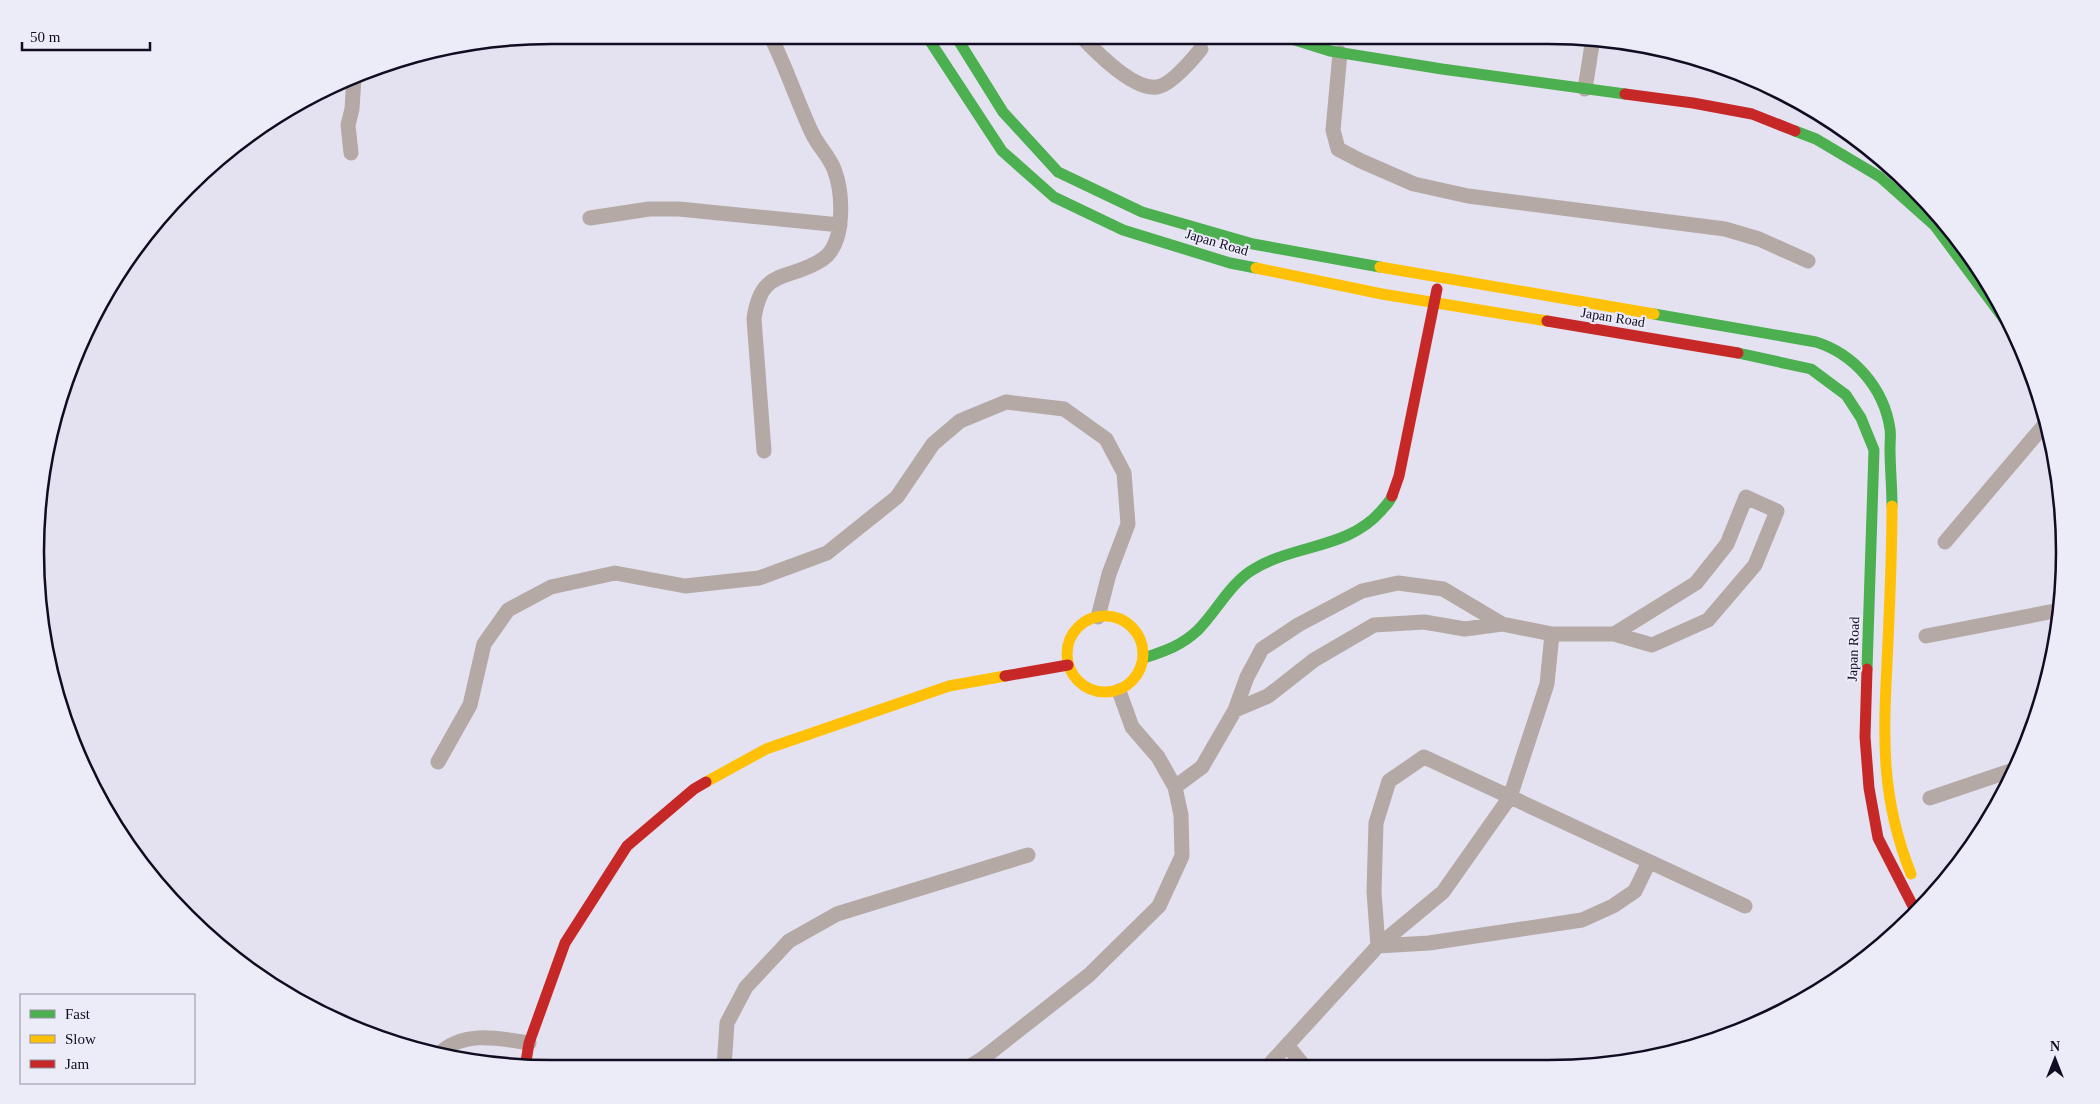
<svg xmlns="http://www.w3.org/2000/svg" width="2100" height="1104" font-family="'Times New Roman',serif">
	<rect width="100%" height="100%" fill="#e4e2f0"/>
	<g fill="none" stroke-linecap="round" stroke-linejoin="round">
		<path stroke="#b4a9a5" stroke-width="15" d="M1081,36C1096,52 1133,90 1157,87C1171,85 1192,60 1201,49
			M1340,53L1333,130L1338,149L1361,161L1414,184L1468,196L1725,229L1759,239L1808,261
			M1585,89L1593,38
			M351,153L348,125L352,109L354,77
			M590,218L649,209H679L840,225
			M764,451L754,319C761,266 789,282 823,259C846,243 843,192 834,169C829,156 818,146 812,133C797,101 786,67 770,35
			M1945,542L2046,423
			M1926,636L2060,610
			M1235,710L1268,696L1314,660L1374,625L1424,622L1465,629L1502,624
			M438,762L470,705L484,644L508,610L551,587L615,573L685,586L759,578L827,553L897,497L933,444L960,421L1006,402L1064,409L1106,439L1124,473L1128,524L1109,574L1098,617
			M1175,787L1202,767L1235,710L1247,677L1262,649L1298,625L1362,591L1398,583L1443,589L1502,624L1552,634H1614L1652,645L1708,620L1755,565L1777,511L1746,497L1727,544L1696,583L1614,634
			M1930,798L2016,769
			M1649,862L1635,891L1613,906L1582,920L1429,943L1378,946L1374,892L1376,823L1389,781L1424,757L1745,906
			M1287,1045L1303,1065
			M438,1055C462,1030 499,1038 529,1043
			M1268,1066L1378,946L1443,892L1510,797L1547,684L1552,634
			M724,1067L727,1023L746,987L789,941L837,914L1028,855
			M969,1067L982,1059L1089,975L1159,906L1182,856L1181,815L1175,787L1158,757L1132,727L1119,691"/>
		<path stroke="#4caf50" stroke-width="11" d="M926,35L1002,151L1054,197L1123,230L1230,263L1256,268
			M955,35L1003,112L1058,172L1142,212L1253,244L1380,267
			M1282,36L1330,51L1442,69L1625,94
			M1795,131L1816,139L1880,177L1935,226L2013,331
			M1654,314L1816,342C1854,354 1884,388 1890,429C1891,435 1890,441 1890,448C1890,467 1892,487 1892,506
			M1738,353L1811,369L1846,395L1861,418L1874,450L1867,669
			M1144,658C1165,651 1181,646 1198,630C1216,612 1231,582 1254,569C1295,544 1348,549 1381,511C1385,506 1390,502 1392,496"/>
		<path stroke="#ffc107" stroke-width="11" d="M1380,267L1654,314
			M1256,268L1382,294L1547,321
			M1892,506C1892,551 1890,597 1888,642C1884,728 1878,792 1911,874
			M1067 654a38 38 0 1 1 76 0a38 38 0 1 1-76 0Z
			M706,782L766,749L949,686L1005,676"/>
		<path stroke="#c62828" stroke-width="11" d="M1625,94L1693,103L1752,114L1795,131
			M1547,321L1738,353
			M1392,496L1399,476L1437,289
			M1867,669L1865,737L1869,788L1878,838L1916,912
			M1005,676L1068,665
			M525,1068L529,1043L565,943L627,846L694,789L706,782"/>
	</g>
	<g text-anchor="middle" stroke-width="4" stroke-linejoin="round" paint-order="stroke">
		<g font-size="14" fill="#110c22" stroke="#ecebf8">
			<text transform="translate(1217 242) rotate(16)" y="5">Japan Road</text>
			<text transform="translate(1613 317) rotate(9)" y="5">Japan Road</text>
			<text transform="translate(1853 649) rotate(-88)" y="5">Japan Road</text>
		</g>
	</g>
	<path d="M0 0H2100V1104H0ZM552 44H1548A508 508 0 0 1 2056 552V552A508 508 0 0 1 1548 1060H552A508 508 0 0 1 44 552V552A508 508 0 0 1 552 44Z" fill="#ecebf8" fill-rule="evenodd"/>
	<path fill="none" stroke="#110c22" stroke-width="2.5" d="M552 44H1548A508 508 0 0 1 2056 552V552A508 508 0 0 1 1548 1060H552A508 508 0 0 1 44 552V552A508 508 0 0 1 552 44Z"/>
	<rect x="20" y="994" width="175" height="90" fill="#ecebf8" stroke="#9492a2"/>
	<rect x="30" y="1010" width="25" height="8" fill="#4caf50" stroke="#9492a2"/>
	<text x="65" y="1019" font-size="15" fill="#110c22">Fast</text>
	<rect x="30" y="1035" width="25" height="8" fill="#ffc107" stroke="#9492a2"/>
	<text x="65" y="1044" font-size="15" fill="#110c22">Slow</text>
	<rect x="30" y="1060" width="25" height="8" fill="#c62828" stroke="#9492a2"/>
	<text x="65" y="1069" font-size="15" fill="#110c22">Jam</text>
	<g transform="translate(2055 1059)" stroke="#ecebf8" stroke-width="4" paint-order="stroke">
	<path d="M0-4L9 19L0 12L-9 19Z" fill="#110c22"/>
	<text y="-8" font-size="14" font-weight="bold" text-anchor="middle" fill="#110c22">N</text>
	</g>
	<path d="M22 42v8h128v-8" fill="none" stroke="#110c22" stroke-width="2.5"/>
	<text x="30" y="42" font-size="15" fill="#110c22" stroke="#ecebf8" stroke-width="4" paint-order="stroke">50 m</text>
</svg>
